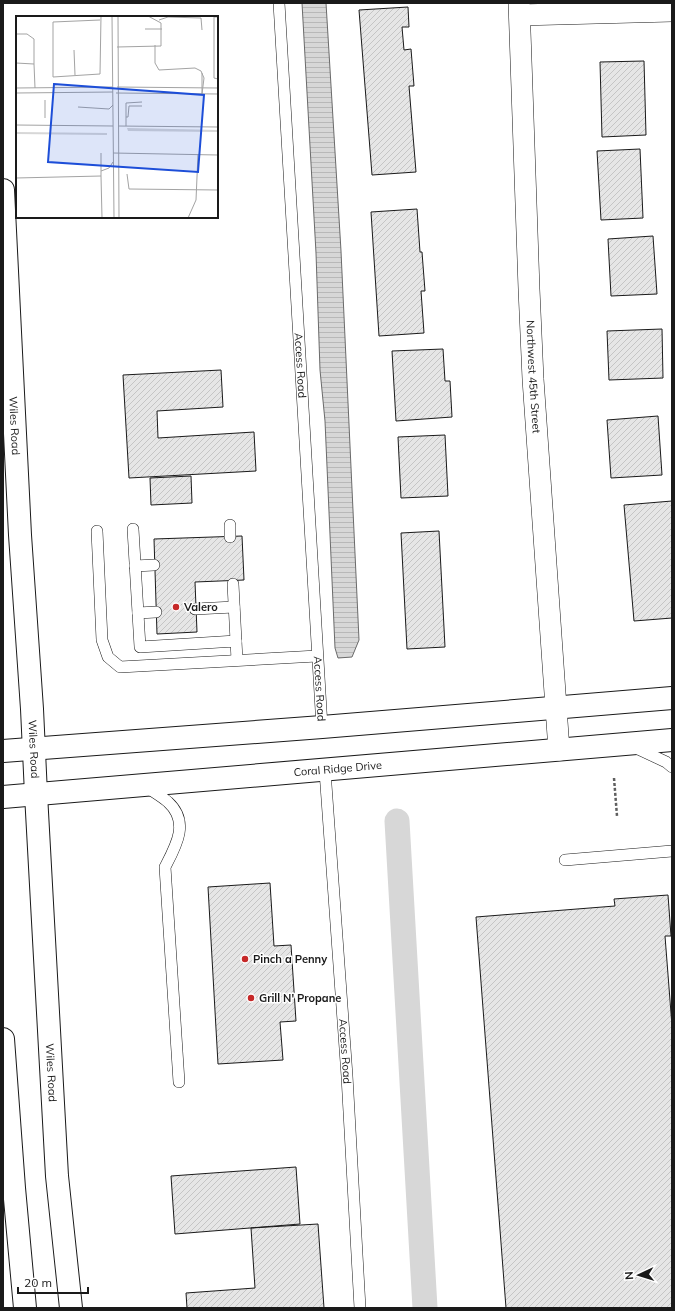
<svg xmlns="http://www.w3.org/2000/svg" width="675" height="1311" font-family="Mulish,sans-serif">
	<defs>
		<pattern id="water-rules" width="6" height="5" patternUnits="userSpaceOnUse"><rect width="6" height="5" fill="#d7d7d7"/><path d="M0 2.5h6" fill="none" stroke="#b8b8b8"/></pattern>
		<pattern id="building-hatch" width="6" height="6" patternUnits="userSpaceOnUse"><rect width="6" height="6" fill="#e6e6e6"/><path d="M-1 1l2-2M0 6l6-6M5 7l2-2" fill="none" stroke="#c5c5c5"/></pattern>
	</defs>
	<rect width="100%" height="100%" fill="#fff"/>
	<path fill="url(#water-rules)" stroke="#6a6a6a" d="M302,3H326L341,251L359,640L352,657L338,658L335,648L325,421L320,370L316,253Z"/>
	<g fill="none" stroke-linecap="round" stroke-linejoin="round">
		<path stroke="#d7d7d7" stroke-width="25" d="M397,821L425,1308"/>
	</g>
	<path fill="url(#building-hatch)" stroke="#1a1a1a" d="M408,7L409,27H402L404,50L411,49L414,86H409L416,172L372,175L359,10Z
		M644,61L646,135L602,137L600,62Z
		M640,149L643,218L601,220L597,151Z
		M417,209L420,252H422L425,291H421L424,333L379,336L371,212Z
		M653,236L657,294L611,296L608,239Z
		M662,329L663,378L609,380L607,331Z
		M443,349L445,381H450L452,417L396,421L392,351Z
		M221,370L223,407L157,411L158,438L254,432L256,471L129,478L123,375Z
		M658,416L662,475L611,478L607,420Z
		M445,435L448,496L401,498L398,437Z
		M191,476L192,503L151,505L150,478Z
		M672,501V618L634,621L624,505Z
		M439,531L445,647L407,649L401,533Z
		M242,536L244,580L195,582L197,632L157,634L154,539Z
		M270,883L274,946L291,945L296,1021L280,1022L283,1060L218,1064L208,887Z
		M668,895L671,936H665L672,1026V1308H506L476,917L615,906L614,899Z
		M296,1167L300,1224L175,1234L171,1176Z
		M318,1224L324,1308H187L186,1293L255,1288L251,1228Z"/>
	<g fill="none" stroke-linecap="round" stroke-linejoin="round">
		<g stroke="#1a1a1a" stroke-width="12">
			<g id="service">
				<path id="s1" d="M279,3L322,727"/>
				<path d="M230,525V537"/>
				<path d="M133,529L140,647L236,641L237,660"/>
				<path d="M97,531L102,640L108,657L120,667L317,656"/>
				<path d="M135,566L154,565"/>
				<path d="M233,584L236,641"/>
				<path d="M195,609L234,607"/>
				<path d="M138,613L156,612"/>
				<path d="M634,747L666,762L672,767"/>
				<path id="s2" d="M325,771L347,1076L360,1308"/>
				<path d="M145,786C152,791 161,796 168,802C190,822 176,846 165,867L179,1082"/>
				<path d="M565,860L672,851"/>
			</g>
		</g>
		<g stroke="#1a1a1a" stroke-width="22">
			<g id="minor">
				<path id="s3" d="M519,3L529,289L533,379L559,750"/>
				<path d="M520,15L672,11"/>
			</g>
		</g>
		<g stroke="#1a1a1a" stroke-width="24">
			<g id="tertiary">
				<path id="s4" d="M36,794L57,1176L71,1308"/>
				<path d="M3,1039L14,1188L25,1308"/>
			</g>
		</g>
		<g stroke="#1a1a1a" stroke-width="24">
			<g id="secondary">
				<path id="s5" d="M3,190L20,535L32,709L36,794"/>
				<path d="M3,751L322,727L672,698"/>
				<path id="s6" d="M3,797L672,740"/>
			</g>
		</g>
		<path stroke="#5f5f5f" stroke-width="2.5" stroke-dasharray="3 2" stroke-linecap="butt" d="M614,778L617,816"/>
		<use href="#service" stroke="#fff" stroke-width="11"/>
		<use href="#minor" stroke="#fff" stroke-width="21"/>
		<use href="#tertiary" stroke="#fff" stroke-width="22"/>
		<use href="#secondary" stroke="#fff" stroke-width="22"/>
	</g>
	<g fill="#c62828" stroke="#fff" stroke-width="1.5">
		<circle cx="176" cy="607" r="4"/>
		<circle cx="245" cy="959" r="4"/>
		<circle cx="251" cy="998" r="4"/>
	</g>
	<g text-anchor="middle" stroke-width="3" stroke-linejoin="round" paint-order="stroke">
		<g font-size="11" fill="#1a1a1a" stroke="#fff">
			<text dy="4" stroke="none"><textPath href="#s1" startOffset="363">Access Road</textPath></text>
			<text dy="4" stroke="none"><textPath href="#s3" startOffset="374">Northwest 45th Street</textPath></text>
			<text dy="4" stroke="none"><textPath href="#s5" startOffset="236">Wiles Road</textPath></text>
			<text dy="4" stroke="none"><textPath href="#s1" startOffset="687">Access Road</textPath></text>
			<text dy="4" stroke="none"><textPath href="#s5" startOffset="560">Wiles Road</textPath></text>
			<text dy="4" stroke="none"><textPath href="#s6" startOffset="336">Coral Ridge Drive</textPath></text>
			<text dy="4" stroke="none"><textPath href="#s2" startOffset="281">Access Road</textPath></text>
			<text dy="4" stroke="none"><textPath href="#s4" startOffset="279">Wiles Road</textPath></text>
		</g>
		<g font-size="11" font-weight="bold" fill="#1a1a1a" stroke="#fff" text-anchor="start">
			<text x="184" y="611">Valero</text>
			<text x="253" y="963">Pinch a Penny</text>
			<text x="259" y="1002">Grill N' Propane</text>
		</g>
	</g>
	<g transform="translate(16 16)">
		<rect width="202" height="202" fill="#fff"/>
		<path d="M111,112L202,114V116L112,115Z" fill="#d7d7d7"/>
		<path fill="none" stroke="#d7d7d7" stroke-width="2" d="M0,117L91,118"/>
		<path fill="none" stroke="#a3a3a3" stroke-width="1" d="M96,0L98,202M102,0L103,202M202,1H198V62L202,63M84,4L37,6V61L84,58L85,0M143,4L152,1L185,2L186,14M129,13H146M0,18H11L18,23V48M139,29V47L143,54L179,52L185,55L188,62L186,78M101,31L145,30V7L132,0M58,34L59,59M0,47L18,48L19,72M101,71L202,72M0,72L96,71M0,77L97,76M100,77L202,78M186,78V57M62,91L93,93L97,89M110,101H112L113,90H126M29,102V84M0,109L97,110M102,110L202,111M110,110V87L126,86M85,137V160M97,137L202,139M85,155L93,152L97,146M111,158L113,173L202,174M0,162L85,160L86,202M172,202L180,184L182,138"/>
		<path fill="#1d4ed8" fill-opacity="0.15" stroke="#1d4ed8" stroke-width="2" d="M38,68L188,79L182,156L32,146Z"/>
		<rect width="202" height="202" fill="none" stroke="#1a1a1a" stroke-width="2"/>
	</g>
	<rect width="675" height="1311" fill="none" stroke="#1a1a1a" stroke-width="8"/>
	<g transform="translate(639 1275) rotate(266)" stroke="#ffffff" stroke-width="3" paint-order="stroke">
	<path d="M0-3L7 15L0 10L-7 15Z" fill="#1a1a1a"/>
	<text y="-6" font-size="11" font-weight="bold" text-anchor="middle" fill="#1a1a1a">N</text>
	</g>
	<path d="M18 1287v6h70v-6" fill="none" stroke="#1a1a1a" stroke-width="2"/>
	<text x="24" y="1287" font-size="12" fill="#1a1a1a" stroke="#ffffff" stroke-width="3" paint-order="stroke">20 m</text>
</svg>
